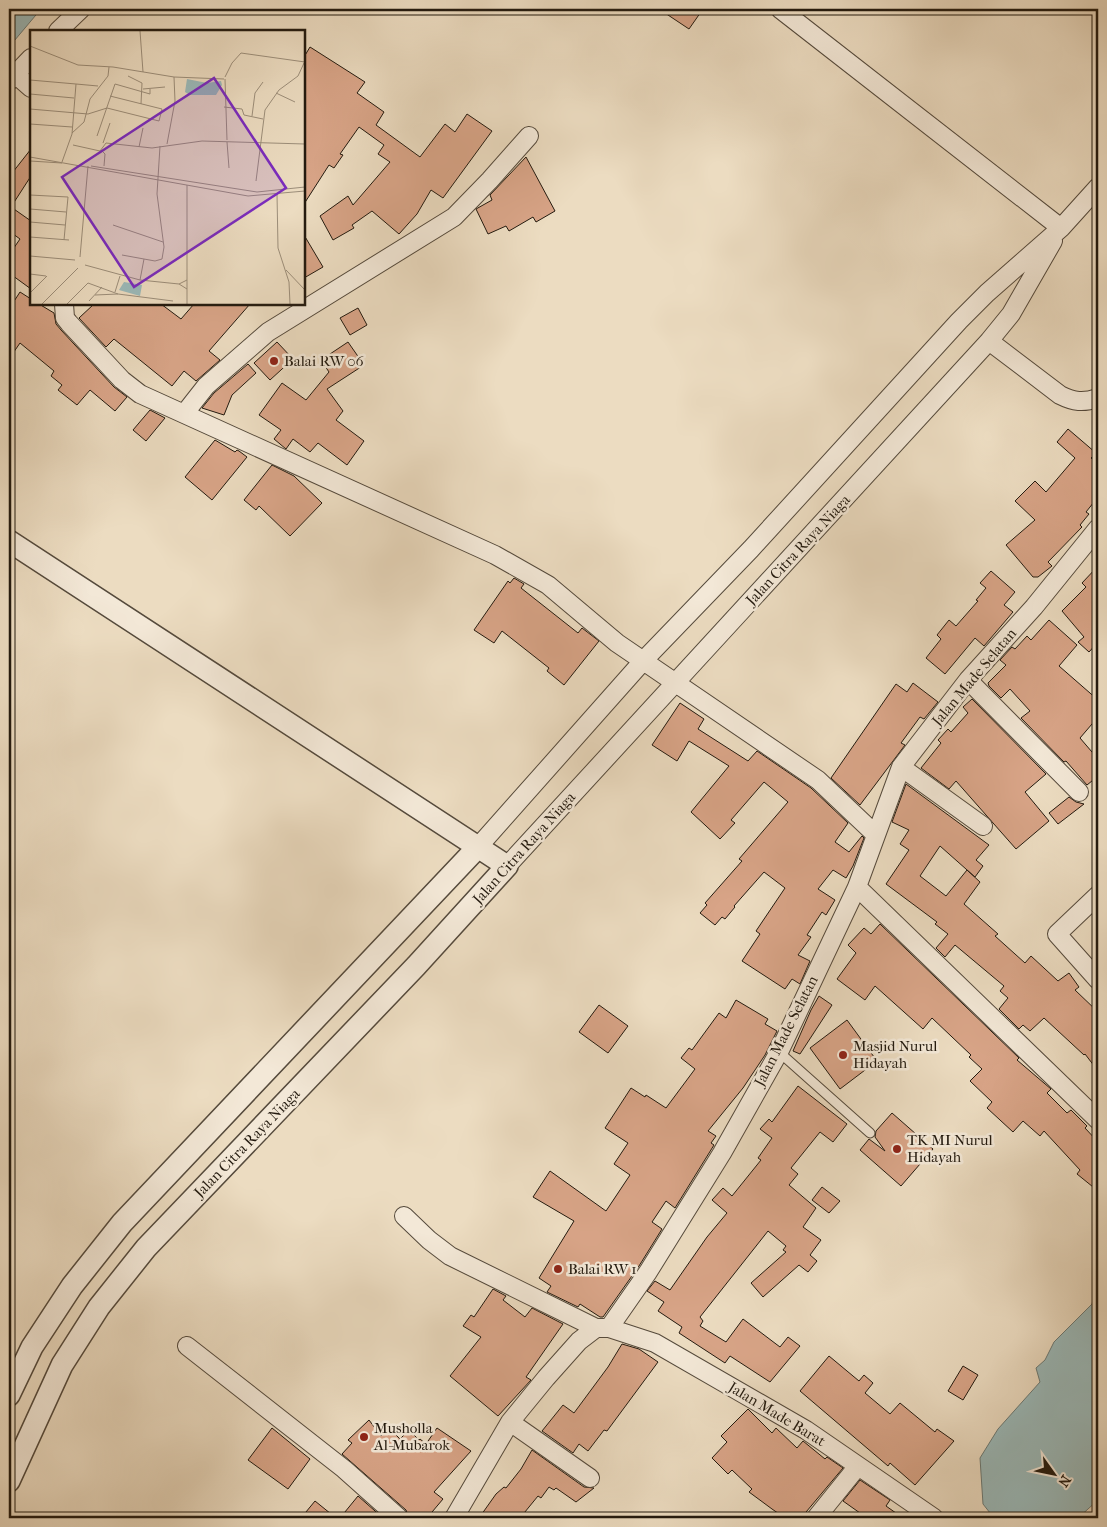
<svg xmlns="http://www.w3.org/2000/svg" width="1107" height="1527" font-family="'IM FELL French Canon',serif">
	<rect width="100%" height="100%" fill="#ecdcc1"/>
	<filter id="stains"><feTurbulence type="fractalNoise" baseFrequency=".004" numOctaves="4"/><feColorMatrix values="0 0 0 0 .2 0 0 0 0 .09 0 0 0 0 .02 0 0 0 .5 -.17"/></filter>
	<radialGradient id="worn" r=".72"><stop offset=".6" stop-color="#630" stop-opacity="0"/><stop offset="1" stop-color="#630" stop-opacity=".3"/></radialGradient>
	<path fill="#9bbaba" stroke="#6b7a76" d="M9,9H41L9,47Z
		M1098,1278V1500L1078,1518H994L983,1504L980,1458L998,1429L1040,1382L1036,1368L1045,1360L1054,1342L1092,1304Z"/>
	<path fill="#d8a487" stroke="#231a0f" d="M659,9H703L689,29Z
		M310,47L365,82L357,93L384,112L376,125L420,157L445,124L455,132L467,114L492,131L443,198L431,190L417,214L399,234L372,211L352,225L354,228L333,240L320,216L348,196L353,205L390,162L378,154L384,145L359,127L340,154L343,155L334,168L329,165L304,204V57Z
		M31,149V176L11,207L31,221V289L9,273V255L20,239L9,231V177Z
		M526,157L555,211L536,222L533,217L509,231L506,226L488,234L476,209L492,200L490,195Z
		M304,235L323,267L304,278Z
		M20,292L31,299V304H39L54,313L56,324L61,330L114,387L127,397L115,411L90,390L77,405L58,390L62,385L51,376L54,371L20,343L9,359V309Z
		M94,304H161L181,319L194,304H250L209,351L220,360L196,381L184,371L172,386L114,339L106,347L79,318Z
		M358,308L367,325L350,335L340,318Z
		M277,342L293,359L270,380L254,363Z
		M348,342L364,365L327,389L343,411L336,420L364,441L347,465L318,443L310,452L293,439L286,449L274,439L281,430L259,415L282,383L306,400L329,372L321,360Z
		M248,364L256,373L232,395L224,415L202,408L214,393Z
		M150,410L165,418L146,441L133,430Z
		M1068,429L1096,453L1091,458L1098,464V497L1086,512L1089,514L1080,525L1082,527L1048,562L1052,566L1038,577H1033L1006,545L1035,520L1015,501L1035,481L1046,492L1075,458L1057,442Z
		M215,440L235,452L237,450L239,451L247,457L212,500L185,477Z
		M272,465L294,476L322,503L290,536L259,506L256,510L244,500Z
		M1098,566V625L1093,630L1098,636V642L1089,652L1078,642L1084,637L1062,611L1086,587L1082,583Z
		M991,571L1015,592L1004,605L1013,612L984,646L975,638L945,674L926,658L941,639L937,635L949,620L956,626L978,601L976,600L986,588L980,583Z
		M514,578L524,584L521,588L578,633L582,628L599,641L564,685L547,671L549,668L502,631L494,643L474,630L508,581L510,583Z
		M1049,620L1077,645L1059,666L1098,700V717L1080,738L1098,759V776L1087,785L1066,761L1064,762L1021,718L1030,711L1010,689L1001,698L989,686L988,683L1006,665L1000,660L1012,647L1015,649L1027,636L1031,640Z
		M913,683L938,702L924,719L920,717L901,743L905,745L860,805L831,778L896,684L907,692Z
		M972,699L1046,774L1025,792L1049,821L1016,849L956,781L949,789L921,768L941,743L938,740L948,729L951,732L968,713L963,707Z
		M680,703L704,719L698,729L748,761L757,751L811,788L848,823L835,842L849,852L862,836L864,838L853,866L846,878L833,870L818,889L835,900L826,915L822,912L807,935L811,937L798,955L810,961L800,984L792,979L785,989L742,961L760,934L756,931L785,888L764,872L734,906L735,907L725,919L722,917L715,925L700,913L707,905L705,903L742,861L739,859L788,802L764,782L731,820L735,823L720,839L691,812L729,766L689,741L677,761L652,745Z
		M906,784L989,845L976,860L983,866L975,877L940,846L920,876L946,896L967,870L980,882L964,904L998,934L995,936L1025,963L1031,956L1058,981L1069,973L1079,987L1075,990L1098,1012V1071L1085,1054L1084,1055L1044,1018L1030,1031L1023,1025L1019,1029L999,1009L1008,998L1000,991L1004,986L955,945L945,957L936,948L948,934L935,924L937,922L886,884L909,850L900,844L909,830L892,822Z
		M1069,797L1076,802L1084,804L1058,824L1049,813Z
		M880,924L1019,1058L1017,1060L1051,1089L1047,1093L1067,1113L1071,1110L1087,1126L1085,1128L1098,1142V1191L1077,1174L1080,1170L1044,1131L1040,1136L1023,1121L1013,1132L987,1108L992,1102L970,1081L982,1069L969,1057L971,1055L932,1018L923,1029L875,986L865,1000L837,979L856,953L848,945L864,928L871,934Z
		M819,996L832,1005L800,1054L793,1051L811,1010Z
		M736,1000L768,1019L765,1024L777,1031L765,1055L743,1088L708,1131L716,1136L711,1143L714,1145L675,1208L666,1201L652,1222L662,1229L639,1266L603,1317H600L580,1304L578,1307L547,1292L551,1286L539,1278L574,1221L533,1197L550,1171L606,1211L630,1175L614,1164L628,1143L605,1128L631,1088L645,1097L646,1095L666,1108L695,1069L681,1058L689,1048L692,1050L719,1013L726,1018Z
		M599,1005L628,1026L608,1053L579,1032Z
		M847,1020L877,1061L840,1089L810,1048Z
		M798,1086L847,1124L833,1142L820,1132L791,1168L798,1174L789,1185L816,1208L803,1227L821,1240L810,1255L817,1261L808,1272L799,1265L763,1297L751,1283L786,1252L783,1250L786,1246L768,1231L700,1317L703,1321L700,1326L726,1342L743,1319L780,1347L788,1337L800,1346L770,1382L730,1356L725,1363L679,1333L682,1327L658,1311L664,1302L647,1291L655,1281L670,1290L707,1237L727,1213L712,1200L723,1188L732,1196L761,1160L758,1158L772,1138L760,1129L769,1119L772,1122Z
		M892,1113L933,1149L901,1186L860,1150L869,1139L885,1151L875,1137L876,1131Z
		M822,1187L840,1201L829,1213L812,1200Z
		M493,1289L506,1296L503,1300L525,1317L532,1308L563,1324L526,1377L531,1380L498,1416L450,1376L481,1337L463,1326L471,1315L474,1317Z
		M622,1344L639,1349L658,1362L607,1431L604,1430L588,1451L579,1444L573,1453L542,1431L563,1405L574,1413L608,1367Z
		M829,1356L859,1381L864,1375L873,1383L865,1393L890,1414L900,1403L935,1432L937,1429L954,1441L915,1485L890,1463L888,1466L800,1391Z
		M963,1366L978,1375L963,1400L948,1391Z
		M748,1409L772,1433L776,1428L797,1448L803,1441L825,1459L827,1457L843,1468L801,1518H785L772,1509L749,1492L752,1489L732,1470L728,1474L712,1458L727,1442L721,1436Z
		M369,1420L381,1436L389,1428L400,1439L409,1430L419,1440L420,1439L426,1444L437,1428L471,1451L434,1492L443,1499L427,1518H409L406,1510L342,1454L352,1443L348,1440Z
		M272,1428L310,1459L288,1489L248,1460Z
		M532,1450L584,1487L594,1488L576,1502L556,1488L554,1490L549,1487L541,1498L538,1496L520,1518H479L496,1494L504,1487L506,1488L521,1469Z
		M860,1480L890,1500L886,1506L903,1518H867L843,1501Z
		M358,1496L383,1518H340Z
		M315,1501L336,1518H301Z"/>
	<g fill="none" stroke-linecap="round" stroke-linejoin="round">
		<g stroke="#554a3c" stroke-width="11">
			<path id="service" d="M779,1052L870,1133"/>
		</g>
		<g stroke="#554a3c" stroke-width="20">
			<path id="minor" d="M780,9L1061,228
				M58,31L81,9
				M15,74L31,88
				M9,81L31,58
				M64,304L65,318L69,323L122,380L140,394L495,555L548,585L617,643L818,780L875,834
				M989,341L1060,395C1074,402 1083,403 1098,398
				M184,414L206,386L268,332L454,217L490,180L529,136
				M968,680L1079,792
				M901,767L983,826
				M478,847L643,661L751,549L959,321L987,293L1061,228L1098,187
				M507,866L989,341L1011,314L1053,241
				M857,887L1098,1120
				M1098,895L1057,934L1098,980
				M404,1216L429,1240L450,1256L596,1328
				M609,1328L655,1343L806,1430L934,1518
				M187,1346L344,1469L399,1518
				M510,1422L590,1478
				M454,1518L510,1422L546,1378L579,1341L596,1328H609L648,1272L722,1153L779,1052L857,887L901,767L968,680L1034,607L1098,528
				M816,1518L858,1466"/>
		</g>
		<g stroke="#554a3c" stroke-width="24">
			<path id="tertiary" d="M9,541L507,866L416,966L146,1248L99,1307L62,1365L9,1481
				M9,1395L32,1347L72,1286L122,1223L478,847"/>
		</g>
		<use href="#service" stroke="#f3e8d7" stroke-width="9"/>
		<use href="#minor" stroke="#f3e8d7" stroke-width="18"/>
		<use href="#tertiary" stroke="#f3e8d7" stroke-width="21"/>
	</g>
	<g fill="#8f2418" stroke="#f3e8d7" stroke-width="2">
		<circle cx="274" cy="361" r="5"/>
		<circle cx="843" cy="1055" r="5"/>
		<circle cx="897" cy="1149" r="5"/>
		<circle cx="558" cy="1269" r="5"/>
		<circle cx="364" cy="1437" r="5"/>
	</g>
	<g text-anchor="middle" stroke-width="5" stroke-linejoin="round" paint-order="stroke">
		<g font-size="15" fill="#231a0f" stroke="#f3e8d7" text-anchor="start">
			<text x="284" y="366">Balai RW 06</text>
			<text x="853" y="1051">Masjid Nurul<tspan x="853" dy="17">Hidayah</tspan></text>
			<text x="907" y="1145">TK MI Nurul<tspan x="907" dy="17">Hidayah</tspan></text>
			<text x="568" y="1274">Balai RW 1</text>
			<text x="374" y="1433">Musholla<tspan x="374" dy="17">Al-Mubarok</tspan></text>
		</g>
		<g font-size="15" fill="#231a0f" stroke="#f3e8d7">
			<text transform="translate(798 550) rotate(-47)" y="5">Jalan Citra Raya Niaga</text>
			<text transform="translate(974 677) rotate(-50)" y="5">Jalan Made Selatan</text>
			<text transform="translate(524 848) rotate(-48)" y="5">Jalan Citra Raya Niaga</text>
			<text transform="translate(786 1031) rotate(-63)" y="5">Jalan Made Selatan</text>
			<text transform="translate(247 1143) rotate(-46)" y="5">Jalan Citra Raya Niaga</text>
			<text transform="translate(777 1414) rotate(31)" y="5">Jalan Made Barat</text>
		</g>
	</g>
	<g transform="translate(30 30)">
		<rect width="275" height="275" fill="#ecdcc1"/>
		<path d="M157,49L177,53L191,51L192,55L186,65H160L155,62ZM94,252L112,255L110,266L89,260Z" fill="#9bbaba"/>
		<path fill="none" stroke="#9c8e7a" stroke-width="1" d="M110,1L113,42M0,16L48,35L83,37L144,47L194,49M98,46L112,53L111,74M195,47L202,33L211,23L275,32M195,49L197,110M0,50L46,54M113,59L135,57M246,63L265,72M0,64L44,68M194,77L212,79L214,85L233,89M0,79L58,84L77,78L129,91L132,79L80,66M222,86L225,63L233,52M0,94L42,97M42,103L54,92L60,69L78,46L79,37M67,106L85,54L120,64V59M197,112L199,138M73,113L80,93M137,114L145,71L144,47M43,115L70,121L76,113L122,118L172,111L275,114M109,117L113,98M71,120L75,124L74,136M0,127L218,166L275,161M0,131L32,133M32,132L42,104L46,54L68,56M61,136L227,162L275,157M226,151L235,80L249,60L268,46L274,33M247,164L248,218L259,252L260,274M0,165L38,167L34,210M0,179L36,182M0,192L35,195M83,195L133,212M0,207L39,210M92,225L125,231L132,229L134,217L127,164L130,116M0,226L45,230M50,227L58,136M55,235L110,250L149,254M256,240L275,260M0,244L16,246M110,250L114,229M157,259L149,254L157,250M85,262L90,246M0,263L17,246M65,265L88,264L143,271M59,271L72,257M12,274L48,238M37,274L58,253L88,264M157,274V155"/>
		<path fill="#7b2cbf" fill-opacity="0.15" stroke="#7b2cbf" stroke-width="2.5" d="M184,48L256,158L104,257L32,147Z"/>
		<rect width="275" height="275" fill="none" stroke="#231a0f" stroke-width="2.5"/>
	</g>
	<rect width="1107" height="1527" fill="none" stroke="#ecdcc1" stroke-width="30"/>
	<rect x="10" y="10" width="1087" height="1507" fill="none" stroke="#231a0f" stroke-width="2.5"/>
	<rect x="15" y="15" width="1077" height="1497" fill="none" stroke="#231a0f"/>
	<g transform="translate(1054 1474) rotate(123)" stroke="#f3e8d7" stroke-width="4" paint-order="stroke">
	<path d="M0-4L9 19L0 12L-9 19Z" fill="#231a0f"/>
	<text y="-8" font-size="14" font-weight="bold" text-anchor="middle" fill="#231a0f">N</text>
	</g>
	<rect width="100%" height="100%" filter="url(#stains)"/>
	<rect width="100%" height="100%" fill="url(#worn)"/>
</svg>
